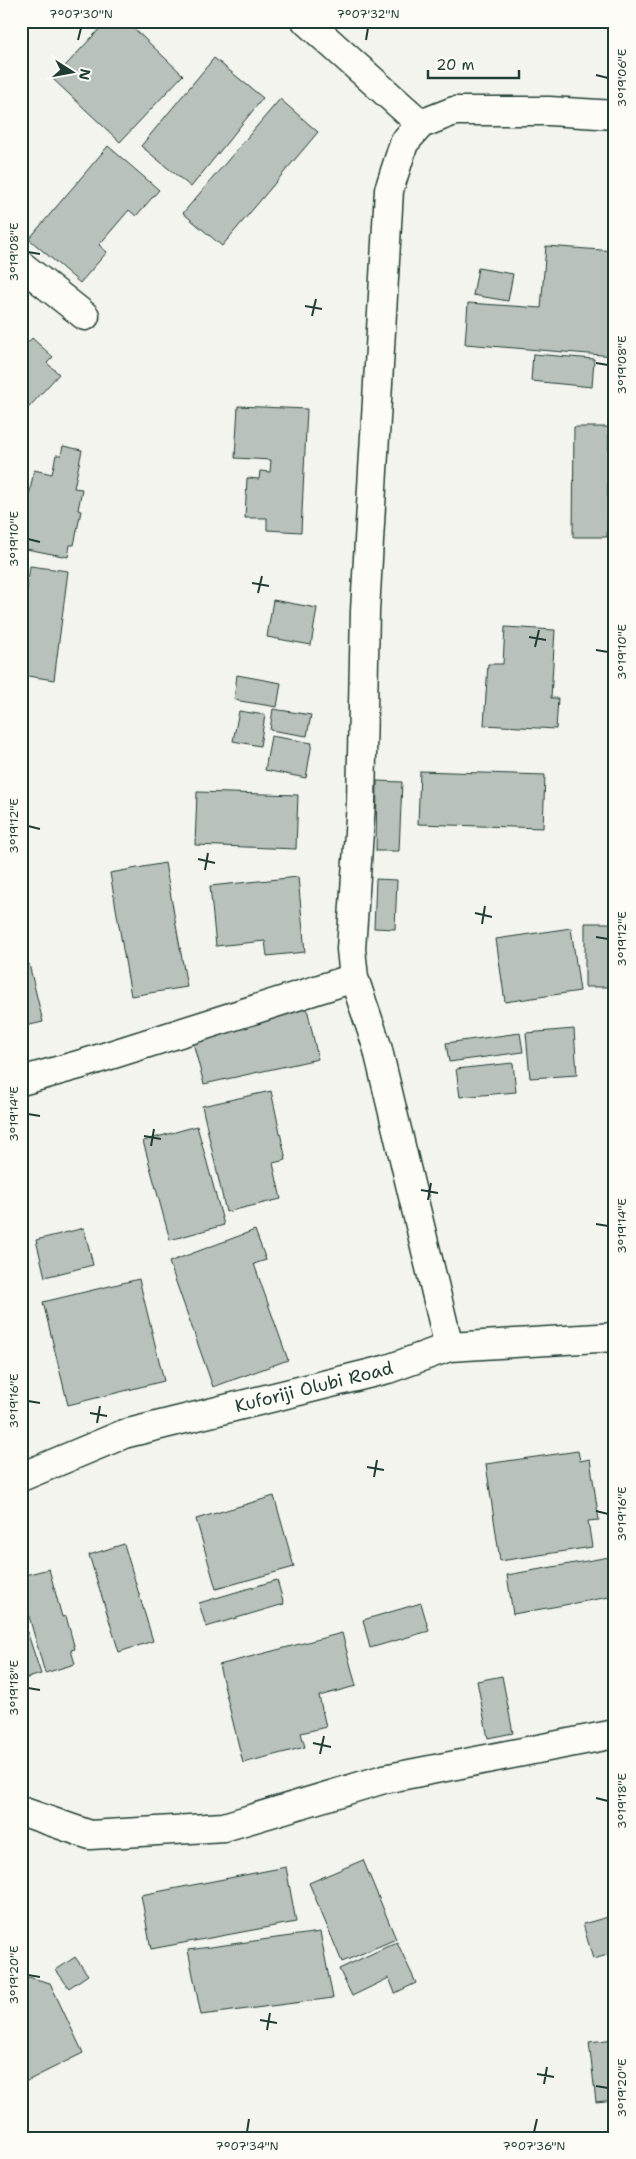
<svg xmlns="http://www.w3.org/2000/svg" width="636" height="2159" font-family="'Shantell Sans',sans-serif">
	<rect width="100%" height="100%" fill="#f4f4ef"/>
	<filter id="ink" filterUnits="userSpaceOnUse"><feTurbulence type="fractalNoise" baseFrequency=".02" numOctaves="2"/><feDisplacementMap in="SourceGraphic" scale="10" xChannelSelector="R" yChannelSelector="G"/><feConvolveMatrix kernelMatrix="1 2 1 2 8 2 1 2 1" color-interpolation-filters="sRGB"/></filter>
	<g filter="url(#ink)">
		<path fill="#b9c1bb" stroke="#1f3d34" d="M107,21H126L183,75L120,142L53,79Z
			M214,58L263,98L191,187L141,146Z
			M21,63L29,72L21,79Z
			M280,99L318,132L222,246L183,213Z
			M108,146L159,190L136,216L129,210L99,245L107,252L80,283L29,239Z
			M546,246L615,251L614,356L465,344L468,303L541,308Z
			M478,268L513,274L508,301L473,295Z
			M32,338L53,357L47,363L59,374L21,416V344L24,347Z
			M533,354L594,359L592,387L531,381Z
			M238,406L307,409L301,532L267,530V518H245L247,478L259,479L260,471L270,472L271,460L235,458Z
			M574,427H609L607,537H573Z
			M63,446L82,450L74,488L82,489L78,510L81,511L74,545H70L68,557L21,548V537L34,470L52,474L56,455H61Z
			M30,566L68,571L54,680L21,675V633Z
			M273,600L317,608L311,645L267,637Z
			M505,627L555,630L551,698H558L556,729L484,725L488,664H503Z
			M237,675L281,683L277,707L234,700Z
			M273,709L311,715L307,736L270,730Z
			M239,711L265,715L260,746L233,741Z
			M271,736L312,743L306,778L265,770Z
			M420,771L545,775L543,828L418,824Z
			M377,781L402,782L399,851H376Z
			M197,792L298,795L296,849L195,845Z
			M165,863L187,987L131,996L110,873Z
			M298,877L305,952L267,956L265,941L216,946L210,886Z
			M376,879L397,880L395,929L374,928Z
			M585,923H615V987H585Z
			M571,928L580,991L505,1002L496,939Z
			M29,964L43,1022L21,1027V965Z
			M307,1008L318,1059L204,1084L192,1039Z
			M574,1029L577,1075L530,1078L526,1033Z
			M520,1033L523,1052L449,1062L446,1043Z
			M513,1063L516,1092L460,1097L456,1069Z
			M271,1091L286,1160L273,1163L281,1199L226,1212L202,1106Z
			M197,1126L224,1225L170,1240L143,1141Z
			M84,1228L93,1265L45,1277L36,1240Z
			M255,1230L266,1260L254,1264L288,1360L213,1387L169,1262Z
			M139,1279L164,1381L68,1405L43,1302Z
			M578,1451L580,1461L590,1459L599,1520L588,1521L592,1547L500,1561L486,1464Z
			M274,1496L294,1567L216,1589L196,1519Z
			M124,1544L153,1641L119,1652L89,1555Z
			M615,1556V1596L513,1614L507,1575Z
			M49,1569L62,1617L66,1616L75,1649L71,1650L75,1664L45,1673L21,1588V1576Z
			M277,1580L284,1604L206,1627L199,1603Z
			M421,1603L429,1631L370,1648L363,1620Z
			M21,1613L41,1674L21,1680Z
			M342,1633L356,1686L319,1696L326,1727L301,1733L305,1747L243,1763L219,1665Z
			M502,1676L513,1733L488,1738L477,1681Z
			M363,1860L396,1939L342,1962L309,1883Z
			M286,1867L296,1922L151,1949L141,1895Z
			M615,1915V1953L593,1959L583,1924Z
			M320,1932L333,1998L201,2015L188,1950Z
			M397,1942L416,1983L395,1993L389,1978L352,1996L339,1969Z
			M75,1957L88,1975L69,1988L56,1970Z
			M21,1975L50,1983L83,2053L21,2084Z
			M615,2039V2100L596,2102L589,2042Z"/>
		<g fill="none" stroke-linecap="round" stroke-linejoin="round">
			<g stroke="#1f3d34" stroke-width="31">
				<path id="minor" d="M306,21L421,124
					M21,265L85,316
					M21,1081L82,1064L354,978
					M449,1347L377,1046L354,978L351,949L361,803L365,611L389,190L404,143L421,124L454,111H549L615,115
					M21,1477L124,1434L388,1369L449,1347L615,1337
					M21,1811L90,1835L224,1827L384,1779L615,1734"/>
			</g>
			<use href="#minor" stroke="#fdfcf7" stroke-width="28"/>
		</g>
	</g>
	<path fill="none" stroke="#1f3d34" stroke-width="2" d="M78,40L81,28M366,40L368,28M596,75L608,78M28,252L40,254M305,306L322,309M312,316L316,299M596,363L608,365M28,539L40,542M252,583L269,586M258,593L262,576M529,637L546,640M535,647L539,630M596,650L608,652M28,826L40,829M198,859L215,863M205,870L208,853M475,913L492,917M482,924L485,906M596,937L608,939M28,1114L40,1116M144,1136L161,1139M151,1146L154,1129M421,1190L438,1193M428,1200L431,1183M596,1224L608,1226M28,1401L40,1403M90,1413L107,1416M97,1423L100,1406M367,1467L384,1470M374,1477L377,1460M596,1511L608,1514M28,1688L40,1690M313,1743L331,1747M320,1754L324,1736M596,1798L608,1801M28,1975L40,1977M260,2020L277,2023M267,2030L270,2013M537,2074L554,2077M544,2084L547,2067M596,2086L608,2088M247,2132L249,2119M534,2132L537,2119"/>
	<g text-anchor="middle" stroke-width="4" stroke-linejoin="round" paint-order="stroke">
		<g font-size="18" fill="#1f3d34" stroke="#fdfcf7">
			<text transform="translate(314 1387) rotate(-14)" y="6">Kuforiji Olubi Road</text>
		</g>
	</g>
	<rect width="636" height="2159" fill="none" stroke="#fdfcf7" stroke-width="55"/>
	<g transform="translate(72 72) rotate(101)" stroke="#fdfcf7" stroke-width="4" paint-order="stroke">
	<path d="M0-4L9 19L0 12L-9 19Z" fill="#1f3d34"/>
	<text y="-8" font-size="14" font-weight="bold" text-anchor="middle" fill="#1f3d34">N</text>
	</g>
	<path d="M428 70v8h91v-8" fill="none" stroke="#1f3d34" stroke-width="2.5"/>
	<text x="436" y="70" font-size="15" fill="#1f3d34" stroke="#fdfcf7" stroke-width="4" paint-order="stroke">20 m</text>
	<rect x="28" y="28" width="580" height="2104" fill="none" stroke="#1f3d34" stroke-width="2"/>
	<g font-size="12" text-anchor="middle" fill="#1f3d34">
		<text x="81" y="18">7°07'30"N</text>
		<text x="368" y="18">7°07'32"N</text>
		<text transform="translate(622 78) rotate(-90)" y="4">3°19'06"E</text>
		<text transform="translate(14 252) rotate(-90)" y="4">3°19'08"E</text>
		<text transform="translate(622 365) rotate(-90)" y="4">3°19'08"E</text>
		<text transform="translate(14 539) rotate(-90)" y="4">3°19'10"E</text>
		<text transform="translate(622 652) rotate(-90)" y="4">3°19'10"E</text>
		<text transform="translate(14 826) rotate(-90)" y="4">3°19'12"E</text>
		<text transform="translate(622 939) rotate(-90)" y="4">3°19'12"E</text>
		<text transform="translate(14 1114) rotate(-90)" y="4">3°19'14"E</text>
		<text transform="translate(622 1226) rotate(-90)" y="4">3°19'14"E</text>
		<text transform="translate(14 1401) rotate(-90)" y="4">3°19'16"E</text>
		<text transform="translate(622 1514) rotate(-90)" y="4">3°19'16"E</text>
		<text transform="translate(14 1688) rotate(-90)" y="4">3°19'18"E</text>
		<text transform="translate(622 1801) rotate(-90)" y="4">3°19'18"E</text>
		<text transform="translate(14 1975) rotate(-90)" y="4">3°19'20"E</text>
		<text transform="translate(622 2088) rotate(-90)" y="4">3°19'20"E</text>
		<text x="247" y="2150">7°07'34"N</text>
		<text x="534" y="2150">7°07'36"N</text>
	</g>
</svg>
